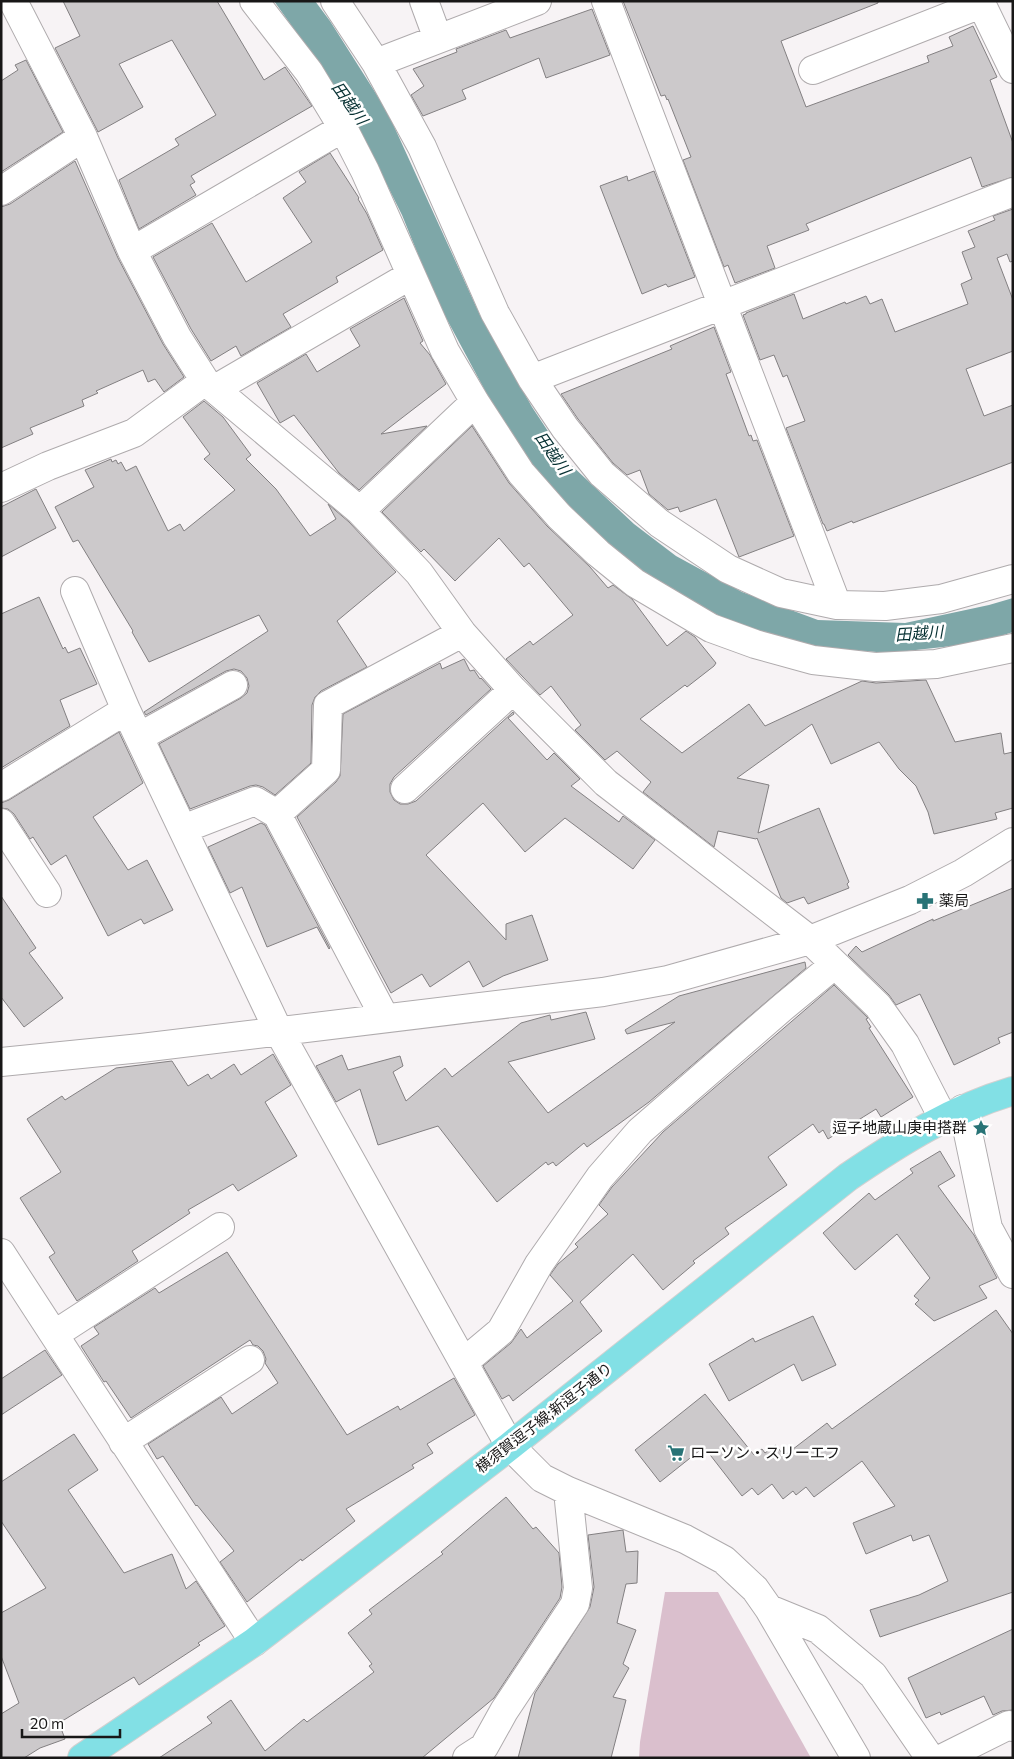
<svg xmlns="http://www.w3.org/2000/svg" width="1014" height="1759" font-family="Commissioner,'Noto Sans JP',sans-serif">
	<rect width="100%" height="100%" fill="#f7f3f5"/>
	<path fill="#dabfcd" d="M665,1592H718L811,1758H639L640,1742Z"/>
	<path fill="#7ea7a8" d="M274,1H315L330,21L387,111L480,315L532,407L569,463L634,524L676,556L742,592L818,620L905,623L989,605L1013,598V632L979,643L889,653L813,647L749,629L684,600L626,560L568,507L528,460L490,400L436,299L402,215L366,143L323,70Z"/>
	<path fill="#ccc9cb" stroke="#838082" d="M63,1H217L264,80L285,67L312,106L191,176L195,182L190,185L196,195L139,229L119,180L179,145L175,139L216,115L172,40L119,64L143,107L98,132L55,48L80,36Z
		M623,1H878V3L781,41L806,107L929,62L927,56L953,46L949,37L973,26L997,77L990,80L1013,143V177L982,187L971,157L806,224L809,230L767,246L775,268L735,283L728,265L724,267L683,160L691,157L668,99L667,100L665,95L661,96Z
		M592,9L610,55L546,78L539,58L462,90L466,99L423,116L411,95L424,86L413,69L457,52L456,49L506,30L510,38Z
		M26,60L63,132L1,172V81L18,70L15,65Z
		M330,153L359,198L358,199L367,214L383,250L336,277L338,282L283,314L291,327L241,356L236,346L211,361L191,329L153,257L212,223L246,282L312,242L283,198L306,182L299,172Z
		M75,161L118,258L163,344L184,377L164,392L155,379L148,382L143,370L96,391L98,393L82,400L84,406L30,428L33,434L1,448V207L10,204Z
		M654,171L695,277L668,287L666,284L642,294L600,186L627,176L628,181Z
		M1013,209V261L1010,262L1007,254L997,258L1013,300V351L966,369L984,416L1013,405V462L853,523L852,521L827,531L824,524H823L786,428L805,421L787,375L783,377L774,355L760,360L743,315L746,314V313L794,294L803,319L845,302L846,304L866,296L870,304L882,299L895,332L968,304L961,284L972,279L962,252L975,247L968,231L995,220L993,216Z
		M404,298L423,341L420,343L430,355L446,384L381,434L427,426L359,490L339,473L294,415L280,423L257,383L306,354L317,372L360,346L350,329Z
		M714,327L731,372L726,374L749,436L751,435L753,441L757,440L794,536L739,557L716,499L680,512L678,507L668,510L649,494L640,470L627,475L613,463L578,419L561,394L672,349L670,346Z
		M204,401L223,417L251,455L246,459L276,489L310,536L336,519L328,504L349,522L396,572L337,621L367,667L321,691L315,697L312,705L311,763L275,795L263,787L256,785L250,786L190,809L159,744L241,698L247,693L249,686L247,678L241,671L234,669L226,671L146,715L144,712L268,631L259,615L149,662L132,632L133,631L78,540L73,542L55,507L94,487L85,470L111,459L112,462L116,460L118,464L121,462L126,471L136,466L168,531L180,524L184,531L235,490L204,459L210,454L183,417Z
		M472,426L509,483L547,526L590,567L608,588L613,585L632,599L667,646L686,631L695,637L716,663L714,666L687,687L685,685L640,719L682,753L749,704L765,726L862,681L876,683L926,680L955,742L1001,733L1004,754L1013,752V808L995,813L997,819L934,834L928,812L916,786L899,769L879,742L831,764L812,724L737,778L769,785L758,833L819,808L849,882L847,884L849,888L808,904L804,897L787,903L781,898L757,838L756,839L718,831L714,847L643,792L651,782L617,751L605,760L575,730L581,725L551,686L540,695L506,659L530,641L533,645L573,615L529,563L524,567L499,538L455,581L424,549L421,552L382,512Z
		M36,489L56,528L1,557V507Z
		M39,597L63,649L65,647L68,653L80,648L97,684L60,700L70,726L1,768V614Z
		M464,659L470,671L474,670L480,679L481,678L491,689L394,777L390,784V792L394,800L400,804H408L416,801L513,712L514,714L508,718L547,760L554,753L580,779L571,786L619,822L623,816L655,840L633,869L565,818L525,852L483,803L426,855L506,940V924L532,915L548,960L503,976L483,987L469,961L430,987L422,974L391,993L297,817L336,782L340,776L343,714L440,663L442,669Z
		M119,732L143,783L93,817L128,870L147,860L173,910L144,924L141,919L108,936L66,855L51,865L33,837L30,839L14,814L8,809L1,808V803L9,800Z
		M261,823L265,825L330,948L329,949L317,927L267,947L242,887L230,893L208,847Z
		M1013,888V1032L998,1038L1000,1043L954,1065L920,994L896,1005L889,995L848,955L856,946L862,952L933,919V921Z
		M1,896L36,948L29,953L63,998L24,1027L1,997Z
		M805,962L806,968L649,1102L587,1147L584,1143L556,1166L553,1162L548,1165L546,1162L497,1202L438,1126L378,1145L360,1089L336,1102L316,1066L342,1055L348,1070L400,1056L403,1066L393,1072L406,1101L445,1068L452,1077L521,1023L550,1015L551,1020L586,1012L595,1039L508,1062L548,1113L675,1022L627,1034L625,1030L679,996Z
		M834,985L868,1018L866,1019L871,1027L869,1028L913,1097L881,1117L876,1109L828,1139L823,1130L819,1133L813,1124L768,1157L787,1185L725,1228L729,1234L693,1261L695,1263L663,1290L633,1254L580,1302L602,1331L513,1401L509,1395L502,1399L483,1366L511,1343L521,1329L527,1338L573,1301L550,1275L558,1264L578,1247L575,1244L608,1214L599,1205L612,1187L663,1132Z
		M273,1054L291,1085L265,1102L297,1156L238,1191L233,1184L188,1210L190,1213L132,1251L138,1261L77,1301L49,1257L55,1253L20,1198L61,1172L27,1119L62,1096L65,1100L116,1068L172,1061L188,1086L208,1074L211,1079L234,1064L241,1075Z
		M940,1151L955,1176L938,1186L974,1235L997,1278L979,1286L987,1298L934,1321L915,1304L919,1300L914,1296L930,1278L897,1234L855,1270L823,1233L869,1193L875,1200L913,1173L910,1169Z
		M227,1252L347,1435L398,1406L400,1410L454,1378L475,1415L427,1444L433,1453L412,1465L414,1468L346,1509L355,1521L302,1561L301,1559L247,1602L220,1562L234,1551L197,1505L196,1506L163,1456L157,1459L148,1444L221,1397L232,1414L278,1383L265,1363L266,1359L263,1351L258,1346L253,1345L250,1340L131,1418L106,1381L104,1382L81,1346L99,1334L94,1327L155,1288L159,1293Z
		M996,1310L1013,1334V1592L880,1637L870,1610L919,1595L948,1581L929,1535L913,1541L911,1535L866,1554L853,1523L895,1506L862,1461L814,1497L806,1487L796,1495L793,1491L783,1499L772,1484L758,1495L752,1488L742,1496L704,1447L660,1482L635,1450L705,1394L754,1455L762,1449L765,1453L776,1445L784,1456L827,1423L832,1429Z
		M813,1316L836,1365L802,1381L794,1364L729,1401L709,1364L753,1338L755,1342Z
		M45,1350L62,1375L1,1415V1379Z
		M74,1434L98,1470L68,1490L124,1573L172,1554L186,1589L196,1581L225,1626L198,1643L200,1645L139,1685L134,1677L59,1723L65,1739L40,1748L24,1758H1V1714L19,1703L1,1656V1613L46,1588L1,1521V1482Z
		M506,1497L533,1529L536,1527L559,1553L562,1587L560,1598L494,1698L422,1758H159L212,1723L207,1717L231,1700L265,1751L304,1719L307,1722L374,1672L369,1666L372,1664L348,1633L372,1614L369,1610L443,1554L441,1552Z
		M623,1530L626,1552L638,1551L637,1583L626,1584L617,1623L636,1630L623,1664L629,1668L613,1697L626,1700L611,1758H518L535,1693L590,1607L594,1587L588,1535Z
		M1013,1629V1710L1002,1711L993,1715L984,1696L941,1715L940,1712L926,1718L908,1678Z"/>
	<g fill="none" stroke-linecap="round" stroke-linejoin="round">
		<g stroke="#afabad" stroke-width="30">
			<path id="minor" d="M13,1L83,137L132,251L177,337L205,381L360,511L419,573L462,633L513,690L606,783L810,940L878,1006L905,1044L943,1118
				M254,1L309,72L343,128L365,171L445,351L475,402L521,473L559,516L598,553L635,583L711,628L755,644L813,660L875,667L936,664L1013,648
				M335,1L376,63L422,147L495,313L532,379L565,428L602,474L659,523L728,569L781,593L837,605L885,606L941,599L1013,579
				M424,1L438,39
				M606,1L837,605
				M980,1L1013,69
				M376,63L537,1
				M813,70L981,4
				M1,191L83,137
				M132,251L343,128
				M532,379L1013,192
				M215,389L411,275
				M1,488L48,466L134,433L205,381
				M360,511L475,402
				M75,591L126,710L278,1030L510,1446L542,1478L568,1491L685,1539L724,1560L755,1589L769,1609L856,1758
				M139,737L233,685
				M1,787L126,710
				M405,789L513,690
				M277,814L385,1018
				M1,823L47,893
				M183,829L255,801L277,814L326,770L328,705L462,633
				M1,1062L141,1048L603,992L668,980L810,940L910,900L963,873L1013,842
				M963,1109L988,1228L1013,1274
				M1,1253L254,1642
				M55,1334L220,1227
				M464,1362L501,1331L539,1264L600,1177L640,1131L783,1007L834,965
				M123,1442L250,1360
				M769,1609L818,1629L873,1675L930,1758
				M467,1758L484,1747L504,1711L575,1604L578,1588L568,1491
				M943,1758L1009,1725L1013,1727"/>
		</g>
		<g stroke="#d1d1d1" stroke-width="30">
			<path id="major" d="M82,1758L254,1642L510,1446L848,1177C901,1141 952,1109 1013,1091"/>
		</g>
		<use href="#minor" stroke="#fff" stroke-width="28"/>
		<use href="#major" stroke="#82e0e5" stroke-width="28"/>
	</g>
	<defs>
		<g id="pharmacy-bare" transform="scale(1.35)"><path d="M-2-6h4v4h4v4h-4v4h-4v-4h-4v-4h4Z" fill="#287376" stroke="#fff" stroke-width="2.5" paint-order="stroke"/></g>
		<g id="sight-bare" transform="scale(1.35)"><path d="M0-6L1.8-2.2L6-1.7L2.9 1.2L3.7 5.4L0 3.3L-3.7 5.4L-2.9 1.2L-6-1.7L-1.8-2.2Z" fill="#287376" stroke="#fff" stroke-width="2.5" paint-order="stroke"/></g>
		<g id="supermarket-bare" transform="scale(1.35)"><path d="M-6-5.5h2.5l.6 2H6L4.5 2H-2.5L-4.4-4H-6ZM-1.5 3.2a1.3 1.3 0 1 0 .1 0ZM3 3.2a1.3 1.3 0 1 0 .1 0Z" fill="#287376" stroke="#fff" stroke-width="2.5" paint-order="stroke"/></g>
	</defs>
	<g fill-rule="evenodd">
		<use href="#pharmacy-bare" x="925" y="901"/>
		<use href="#sight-bare" x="981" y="1128"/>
		<use href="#supermarket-bare" x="676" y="1453"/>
	</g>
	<g text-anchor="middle" stroke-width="5" stroke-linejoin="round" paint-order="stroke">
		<g font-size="15" fill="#181717" stroke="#fff" text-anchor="start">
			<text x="939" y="906">薬局</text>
			<text x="967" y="1133" text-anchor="end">逗子地蔵山庚申搭群</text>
			<text x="690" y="1458">ローソン・スリーエフ</text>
		</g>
		<g font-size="15" fill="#181717" stroke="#fff">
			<text transform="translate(544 1418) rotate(-38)" y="5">横須賀逗子線;新逗子通り</text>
		</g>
		<g font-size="16" font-style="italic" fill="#063032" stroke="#fff">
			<text transform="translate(350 103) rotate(54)" y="6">田越川</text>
			<text transform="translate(553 453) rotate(55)" y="6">田越川</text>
			<text transform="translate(919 633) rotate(-4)" y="6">田越川</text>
		</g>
	</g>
	<rect width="1014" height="1759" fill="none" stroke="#181717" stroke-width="5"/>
	<path d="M22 1729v8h98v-8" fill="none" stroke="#181717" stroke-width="2.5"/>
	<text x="30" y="1729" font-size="15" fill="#181717" stroke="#ffffff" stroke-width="4" paint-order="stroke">20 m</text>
</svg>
